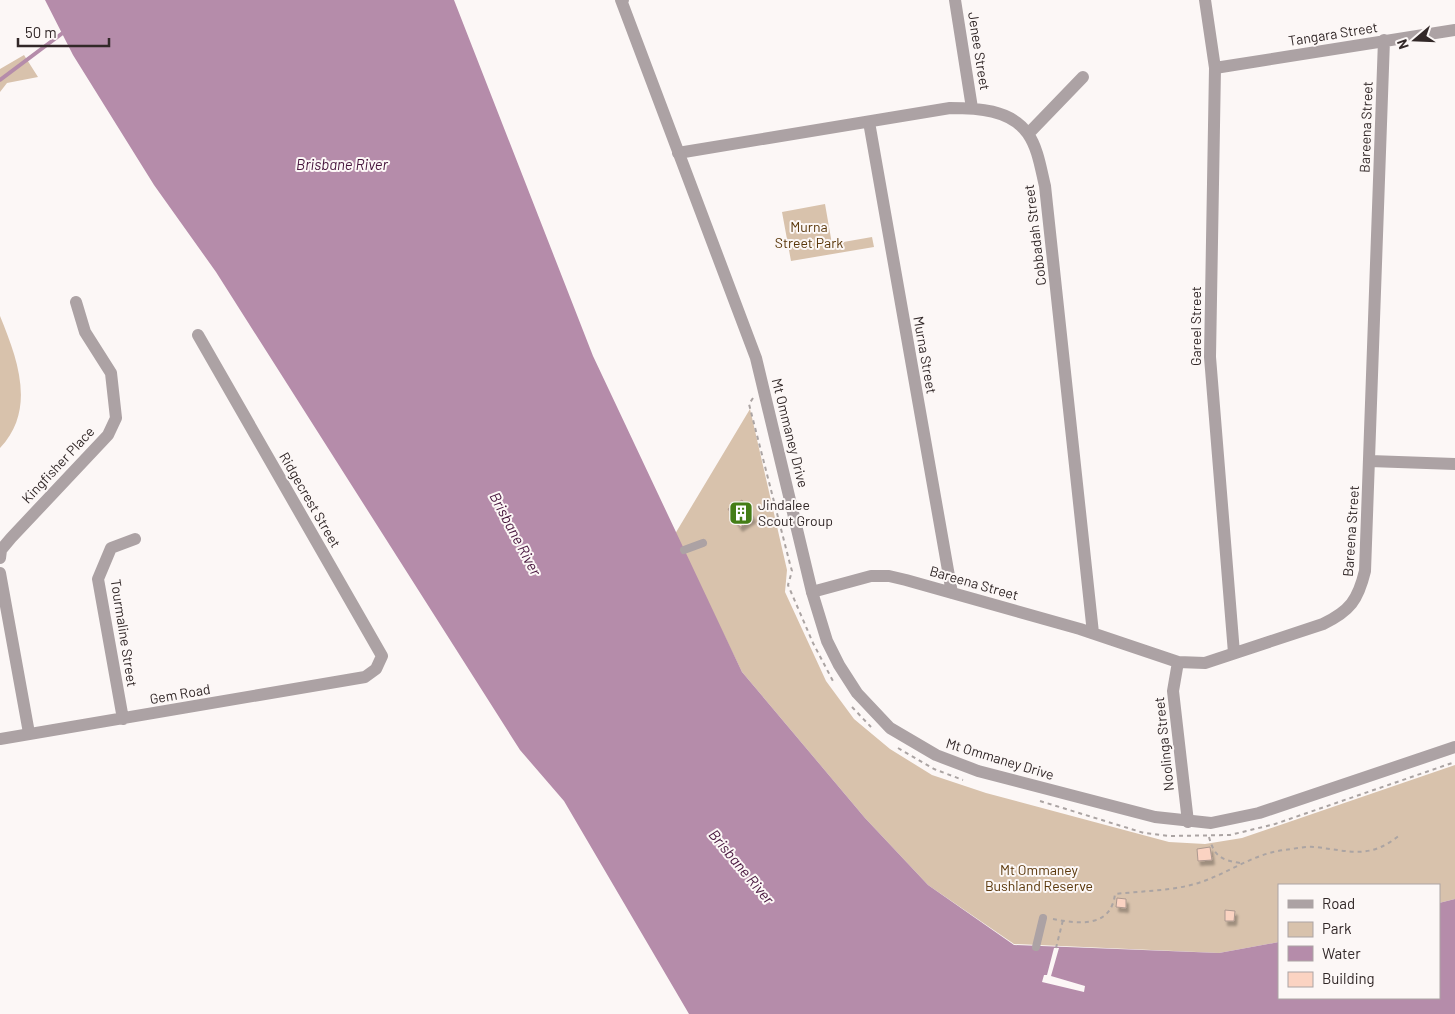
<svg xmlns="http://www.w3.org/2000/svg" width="1455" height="1014" font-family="Barlow,sans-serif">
	<defs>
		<filter id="shadow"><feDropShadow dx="2.5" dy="4.5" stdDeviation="1" flood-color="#0004"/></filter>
	</defs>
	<rect width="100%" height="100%" fill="#fcf7f6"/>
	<path fill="#d8c2ac" d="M24,55L38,77L7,83L0,92V69Z
		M825,204L832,244L872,237L874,247L791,261L782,212Z
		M0,316C17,358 37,409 0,448Z
		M750,409L787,570L785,592L826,681L854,719L890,749L932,775L986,793L1169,842L1205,844L1242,838L1455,765V899L1439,903V885H1279V942L1219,953L1014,944L928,885L865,818L742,672L675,534Z"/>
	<path fill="#b58caa" d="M45,0H454L593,356L742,672L865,818L928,885L1014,945L1219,953L1279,942V998H1439V903L1455,899V1014H689L564,801L520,750L216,272L154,185L73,55Z"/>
	<path fill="#fcf7f6" d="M1054,948H1059L1051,976L1085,986L1084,992L1042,982L1044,975H1047Z"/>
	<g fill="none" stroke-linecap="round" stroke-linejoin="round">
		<path stroke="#b58caa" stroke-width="4" d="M0,80L64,32"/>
	</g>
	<path fill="#fbd3c2" stroke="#ac988f" filter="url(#shadow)" d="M742,500L754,518L740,527L728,509Z
		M1210,847L1212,860L1198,861L1197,849Z
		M1117,898L1126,899V908L1116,907Z
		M1225,910L1235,911L1234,921H1225Z"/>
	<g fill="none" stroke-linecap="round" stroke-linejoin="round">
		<path stroke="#aba4a3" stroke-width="2" stroke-dasharray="4 4" stroke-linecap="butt" d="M753,398L749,404L790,564L792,571L788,585L813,643L834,683
			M852,707L871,727
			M898,748L934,769L963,780
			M1040,801L1144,833L1170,836L1230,835L1275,824L1455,762
			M1209,837C1214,856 1221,860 1240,863
			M1053,919C1079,924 1111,928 1115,894C1142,891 1169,891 1195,884C1226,875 1252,854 1284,850C1294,849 1305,846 1315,847C1351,851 1370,860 1401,834
			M1056,948L1063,920"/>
		<path stroke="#aca2a4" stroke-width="8" d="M684,550L703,543
			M1036,947L1043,918"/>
		<path stroke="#aca2a4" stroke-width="12" d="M955,0L972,108
			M1205,0L1215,68L1210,357L1234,653
			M1215,68L1455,30
			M869,122L952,593
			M1028,134L1083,77
			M678,153L950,108C976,108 1011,109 1028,134C1038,148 1041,170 1045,186L1093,633
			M1370,461L1455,464
			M0,558L1,550L11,538L108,435L116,418L111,373L85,332L76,302
			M0,573L29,733
			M812,592L871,576H889L906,580L1080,629L1178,662L1205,663L1323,624C1350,611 1358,600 1365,571L1384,40
			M1178,662L1173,691L1188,822
			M123,719L98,579L111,548L135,539
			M0,739L365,677L376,669L382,656L198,335"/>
		<path stroke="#aca2a4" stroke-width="12" d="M623,0H621L756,358L812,592L827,641L839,665L857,693L890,728L936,755L978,771L1155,817L1211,823L1259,813L1455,747"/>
	</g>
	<defs>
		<g id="building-square" transform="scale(1.25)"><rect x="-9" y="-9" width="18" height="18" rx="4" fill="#447d16" stroke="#fcf7f6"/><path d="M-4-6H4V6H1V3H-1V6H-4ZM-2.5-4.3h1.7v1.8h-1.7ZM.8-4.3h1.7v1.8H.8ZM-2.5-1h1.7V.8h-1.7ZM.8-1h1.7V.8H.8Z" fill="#fff"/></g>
	</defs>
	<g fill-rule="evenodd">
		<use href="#building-square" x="741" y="513"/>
	</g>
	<g text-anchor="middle" stroke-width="4" stroke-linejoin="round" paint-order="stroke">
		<g font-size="14" fill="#322828" stroke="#fcf7f6">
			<text transform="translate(1333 34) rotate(-9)" y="5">Tangara Street</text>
			<text transform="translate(979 51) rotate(81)" y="5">Jenee Street</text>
			<text transform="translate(1366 127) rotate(-88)" y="5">Bareena Street</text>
			<text transform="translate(1035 235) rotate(-97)" y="5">Cobbadah Street</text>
			<text transform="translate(1196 326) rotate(-90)" y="5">Gareel Street</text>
			<text transform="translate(925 355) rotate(80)" y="5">Murna Street</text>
			<text transform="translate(790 433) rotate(76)" y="5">Mt Ommaney Drive</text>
			<text transform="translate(58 465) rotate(-47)" y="5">Kingfisher Place</text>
			<text transform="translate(310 500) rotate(60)" y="5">Ridgecrest Street</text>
			<text transform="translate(1351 531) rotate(-86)" y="5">Bareena Street</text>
			<text transform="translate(974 583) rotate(16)" y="5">Bareena Street</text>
			<text transform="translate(124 633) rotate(81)" y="5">Tourmaline Street</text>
			<text transform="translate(180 694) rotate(-10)" y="5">Gem Road</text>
			<text transform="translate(1164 744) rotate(-96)" y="5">Noolinga Street</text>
			<text transform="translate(1000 759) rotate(17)" y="5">Mt Ommaney Drive</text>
		</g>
		<g font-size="14" fill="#593609" stroke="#fcf7f6">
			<text x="809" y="232">Murna<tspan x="809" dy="16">Street Park</tspan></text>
			<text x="1039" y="875">Mt Ommaney<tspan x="1039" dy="16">Bushland Reserve</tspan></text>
		</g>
		<g font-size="14" fill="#322828" stroke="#fcf7f6" text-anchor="start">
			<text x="758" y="510">Jindalee<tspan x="758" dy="16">Scout Group</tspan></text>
		</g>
		<g font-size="15" font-style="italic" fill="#47153d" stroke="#fcf7f6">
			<text x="342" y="170">Brisbane River</text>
			<text transform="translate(515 534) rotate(62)" y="5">Brisbane River</text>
			<text transform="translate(741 867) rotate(50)" y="5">Brisbane River</text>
		</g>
	</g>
	<rect x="1278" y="884" width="162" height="115" fill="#fcf7f6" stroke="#aba4a4"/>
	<rect x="1288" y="900" width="25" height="8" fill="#aca2a4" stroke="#aba4a4"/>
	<text x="1322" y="909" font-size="15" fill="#322828">Road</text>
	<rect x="1288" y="922" width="25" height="15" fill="#d8c2ac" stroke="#aba4a4"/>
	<text x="1322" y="934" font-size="15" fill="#322828">Park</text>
	<rect x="1288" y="946" width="25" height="15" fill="#b58caa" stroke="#aba4a4"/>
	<text x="1322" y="959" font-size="15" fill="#322828">Water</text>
	<rect x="1288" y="972" width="25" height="15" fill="#fbd3c2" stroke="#aba4a4"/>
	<text x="1322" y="984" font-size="15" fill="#322828">Building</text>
	<g transform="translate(1415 40) rotate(251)" stroke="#fcf7f6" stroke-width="4" paint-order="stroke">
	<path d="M0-4L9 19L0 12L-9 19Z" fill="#322828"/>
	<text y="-8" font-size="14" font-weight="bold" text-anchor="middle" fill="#322828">N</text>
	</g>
	<path d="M18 38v8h91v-8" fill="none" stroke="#322828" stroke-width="2.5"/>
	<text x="25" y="38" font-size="15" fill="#322828" stroke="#fcf7f6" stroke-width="4" paint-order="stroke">50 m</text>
</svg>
